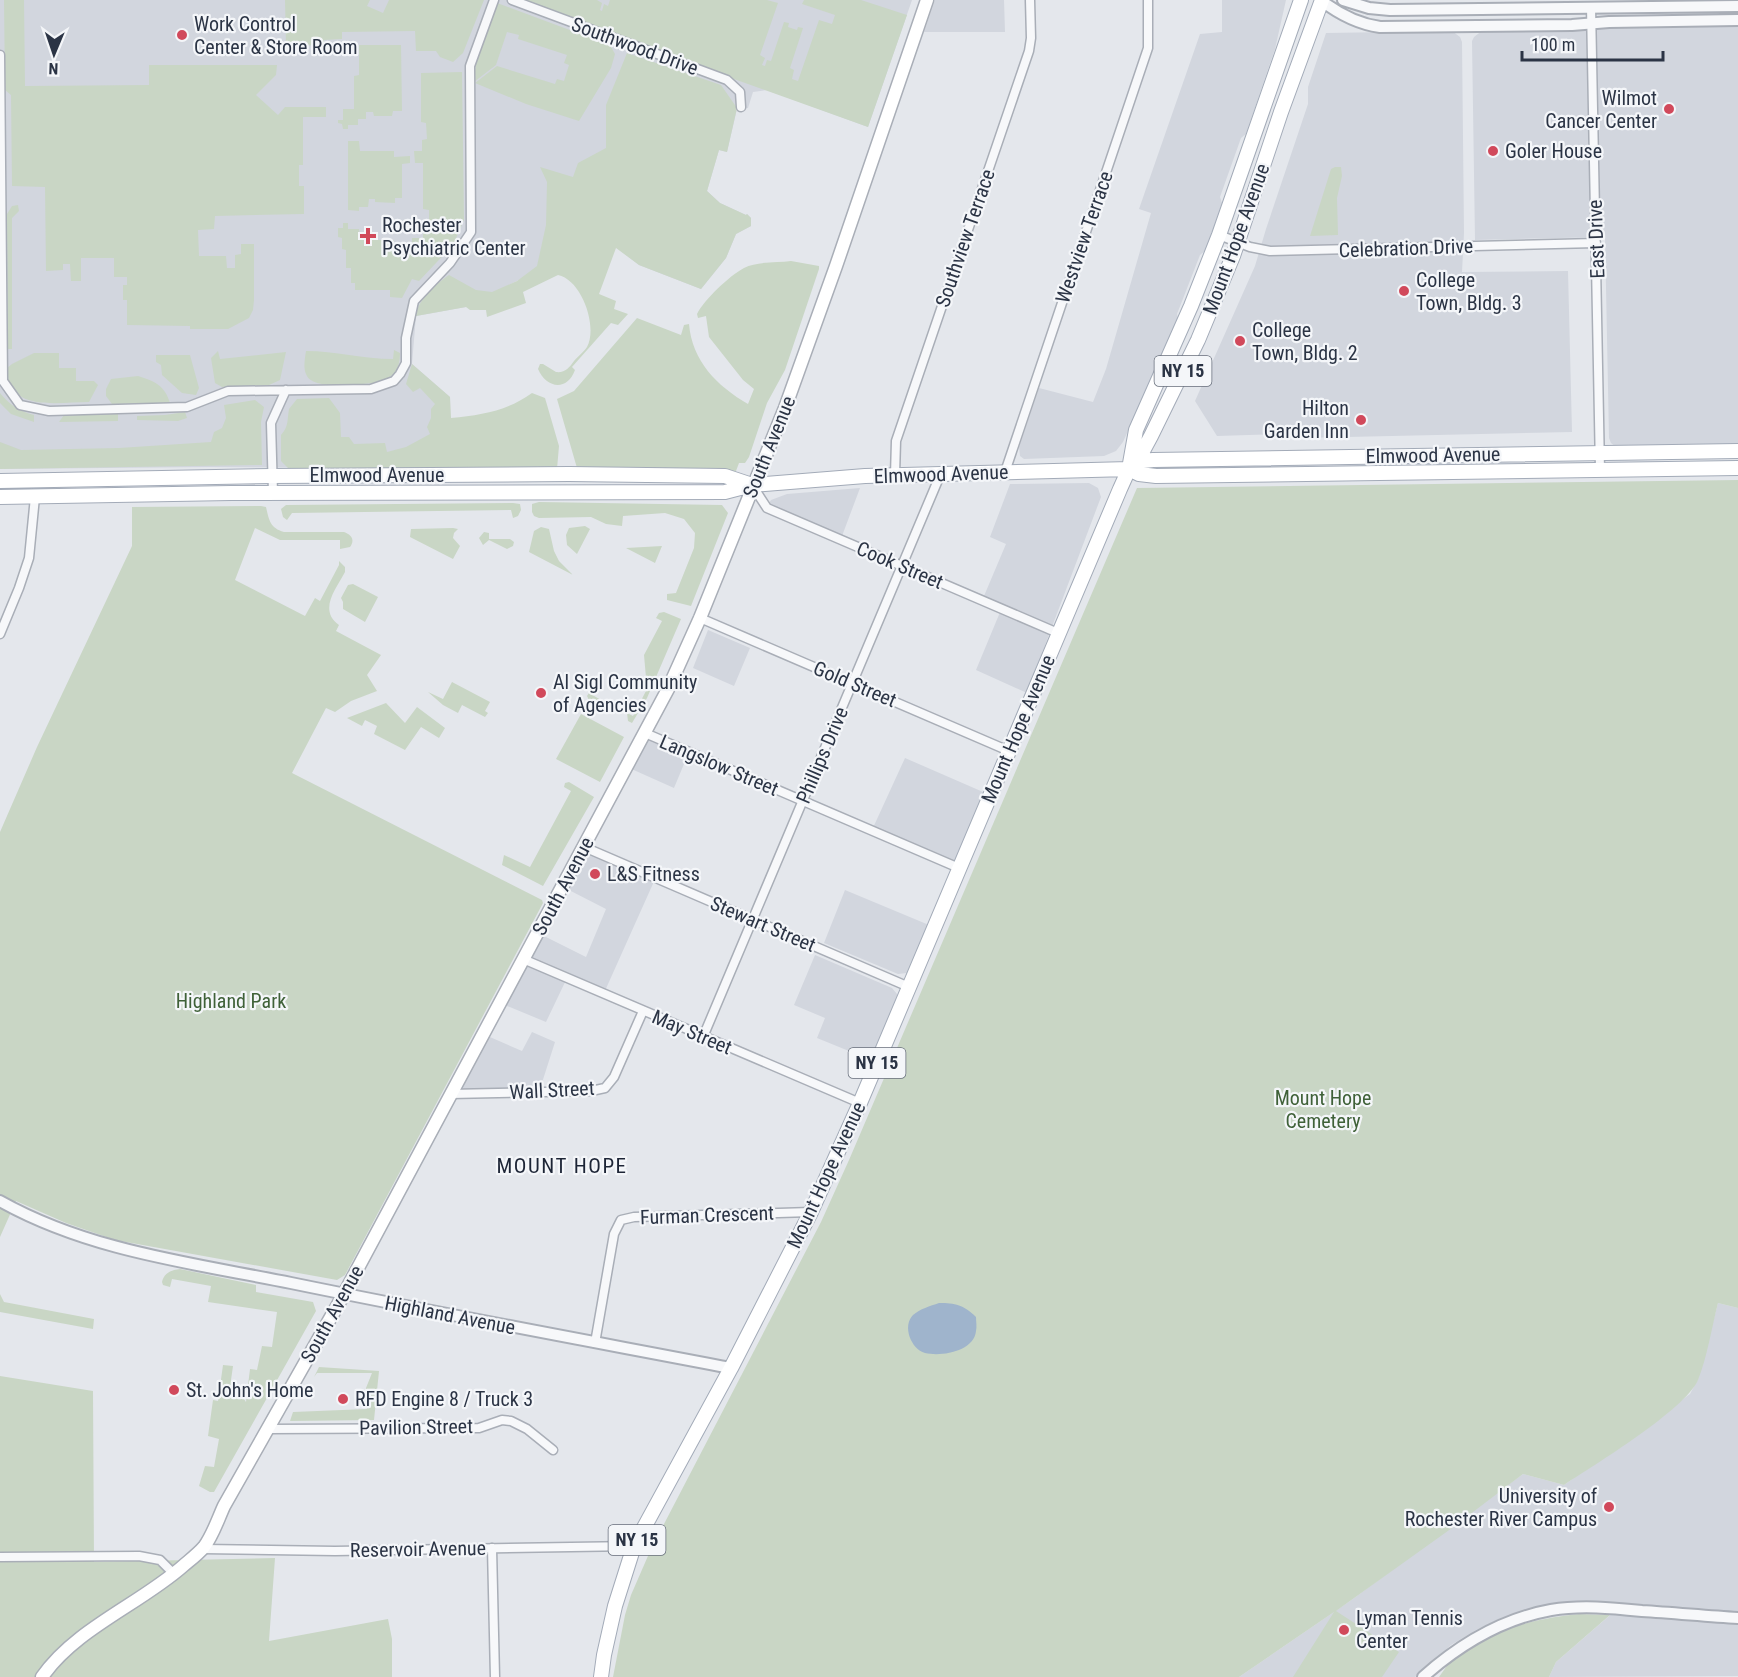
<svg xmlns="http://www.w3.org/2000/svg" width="1738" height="1677" font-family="'Roboto Condensed',sans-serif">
	<rect width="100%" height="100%" fill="#e4e7ec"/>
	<path fill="#d2d6de" d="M0,0H912L868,127L767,90L753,92L748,108L737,109L727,152L719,150L707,191L720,203L746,215L747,214L751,218V226L736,234L726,258L701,289L639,265L603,237L466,307L416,316L412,364L450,397L451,468L210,467L0,469Z
		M935,0H1004L1005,32H924Z
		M1222,0H1286L1275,49L1246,134L1241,138L1220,197L1222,203L1206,250L1200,255L1177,314L1178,319L1123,442L1116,451L1104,456L1024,459L1020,456L1019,447L1039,388L1093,402L1106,369L1151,213L1139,209L1200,34L1222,32Z
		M1738,26V446L1616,447L1611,443L1609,438L1605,237L1475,240L1472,41L1474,37L1483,30Z
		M1452,31L1460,37L1462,42L1464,233L1462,272L1568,271L1572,432L1302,438L1288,437L1277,434L1217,436L1195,401L1255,266L1266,229L1308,104V87L1326,33Z
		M1089,483L1098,488L1101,497L1027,693L976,670L1003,605L984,596L1006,544L990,537L1010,484Z
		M860,488L842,536L768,505L771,500L787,494Z
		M708,630L750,648L734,686L693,668Z
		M645,733L689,752L674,788L627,767Z
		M905,758L990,795L959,868L872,830Z
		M584,847L656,877L604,993L567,978L546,1022L500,1003L538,933L586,957L606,909L563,887Z
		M845,890L929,925L907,973L898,974L824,943Z
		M815,955L892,988L897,994V998L871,1060L817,1038L825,1018L794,1005Z
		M532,1032L555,1042L539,1092L450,1094L483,1034L522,1051Z
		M1718,1303L1738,1308V1676L1549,1677L1556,1662L1623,1604L1598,1601L1550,1604L1501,1618L1476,1630L1451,1645L1415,1677H1239L1350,1601L1523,1474L1564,1485L1690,1394L1698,1379Z"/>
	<path fill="#c9d6c5" d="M4,0H24L25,86L149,85V65H277L276,75L256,95L278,115L285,107H326V117H303V165H299V186H304V214L215,216L214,229L198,230L199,256H226L227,268H235V255L241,254V244H254V300L253,310L249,318L228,329H190V326L127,325V300H123V285H127V277H114V258H81V281H71L70,264H63V270L46,271L45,187L12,186L11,95L5,90Z
		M285,0H370L367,6L383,13L389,0H484L463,53L453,62L440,57L436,51H416L415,31L342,32V39L324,40V45L286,46Z
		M513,0H597L602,3L600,10L602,11L604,4L608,6L610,0H767L778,3L760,55L765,58L762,65L765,66L767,60L771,61L784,22L789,23L788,27L797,30L798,27L803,28L790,68L794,70L792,79L798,81L819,20L832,24L835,15L802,4L804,0H861L907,15L868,127Z
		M497,3L610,45L615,54L611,68L579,121L526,104L475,83L497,66L555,84L557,79L564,81L569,65L564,63L567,55L518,39L519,35L507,32L496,65L474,82L476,62Z
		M359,45H401L402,111H393L392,116H374L373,112H366V119H358V125H348V129H343L342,124L338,123V120H343V109H354V76L359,75Z
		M627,53L721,85L737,108L727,152L719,150L707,191L720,203L746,215L747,214L751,218V226L736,234L726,258L701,289L639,265L616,248L599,294L616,301L614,309L628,314L618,325L611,323L572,367L575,370C567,392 546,388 538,369L540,364H543L556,372C565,373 569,368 574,361C578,356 584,352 587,347C598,327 582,280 558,275L523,292L526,303L487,317L486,310H470L466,307L416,316C417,300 437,283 449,275L476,290L492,292L517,281L537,266L546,225L547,182L540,167L573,177L578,163L606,148V105Z
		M462,72L464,220L453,245L419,281L412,279L402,298L390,297V290H355V283H351V268H346V250L342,249V238L338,237V228H343V223H348V229H359L360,240H394V244H412V238H423V226H429V210L423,209V163H415L414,151H422V140L427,139L426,123L421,122V73Z
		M348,141H359L360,151H394V157L410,156V163L402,164V198H395V203L375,202V199H369L368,207H359V211L348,210Z
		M1335,167H1341L1342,176L1337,198L1338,235L1310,236L1331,169Z
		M18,205L19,211L12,218V349H8L7,214L12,206Z
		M791,261L819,266V269L785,370L767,403L749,457L745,463H739L736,471L577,468L557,399L574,391L637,318L681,335L684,325L689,324C692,361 717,386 748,404L754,389L743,380L709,337L706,316L698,318L697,314C704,300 729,276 744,268C757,261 777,263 791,261Z
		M394,350L400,353C400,370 393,378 377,383C361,383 312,392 306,374C303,368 305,358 306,351C335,351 363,359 393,359Z
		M218,351L220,359L286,352L280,380L269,385L222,387L215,383L211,358Z
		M34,353H59V368H76V381H94L98,385L89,402C57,402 8,413 7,368L12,364Z
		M156,355H190L199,388L196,395L182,393L162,375L161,365L156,362Z
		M412,364L450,397L451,418C482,415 507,411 532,393L545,398L559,446L557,469L288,468L281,461V435C289,426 287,420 289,409L297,399L329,398L340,413L341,437H349L354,444L385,443L387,452L406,447L430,434L427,427L431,418V409L435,404L420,388L413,392L406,384Z
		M138,376C155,381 165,386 170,403L112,404L106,396V389L111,379Z
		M0,393C10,405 19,411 34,415V422L11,414L0,403Z
		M255,400L264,407L261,422L262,465L0,469V442L21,450L119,448L211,442L214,432L222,428L226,418L224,405Z
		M185,412L187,418L178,421L137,420V416L165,415Z
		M118,414V421L59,422L64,415Z
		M1738,480V1308L1718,1303C1712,1326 1707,1358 1698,1380C1685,1410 1594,1465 1564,1485L1523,1474L1452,1528L1336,1611L1399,1652L1382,1677H1293L1334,1612L1239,1677H613L625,1615L631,1595L651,1549L821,1222L849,1160L1137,488Z
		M539,502L722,505L728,513L691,606L667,600V594L676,593L694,548L695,533L684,519L665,513L623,516L622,526L606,524L591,517L539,518L534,516L532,512V504Z
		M513,503L520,504L521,510L518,516L513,518L511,510L292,513L287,520L283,517L281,509L286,505Z
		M261,506L266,507C269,520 270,528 284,532H344C352,535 355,540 350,547L340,549V540H280L255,528L235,580L305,616L315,598L320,601L339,565V561L345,567V572C336,589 318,610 339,625L336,631L381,655L367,675L377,691L351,701L335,712L326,708L292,773L542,900L543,903L345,1275L337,1280L115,1240L66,1223L16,1201L0,1237V832L37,747L132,546V507Z
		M585,526L590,529L577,554L567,545L566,535L569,528Z
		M541,527L549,529L554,551L559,561L573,575L529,552L534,531Z
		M453,528L458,529L454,533L453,538L460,546L453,559L410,537L411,529Z
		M484,532L489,533V539H510L514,542L513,546L507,549L489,540L483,545L479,538Z
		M662,546L655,563L626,548Z
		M353,584L378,597L365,622L343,609V602L341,598L348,585Z
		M664,612L681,619L647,698L632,723L628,721L627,713L633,716L647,689L644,655L662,621L656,618L659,613Z
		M452,682L490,702L485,711L488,713L485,717L462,705L458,713L443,705L428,692L443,699Z
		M589,693L613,707L612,709L607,710L589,700L587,696Z
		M386,703L405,723L417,707L445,728L439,738L421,727L405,750L374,734L377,726L365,720L362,726L347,718Z
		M581,714L624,737L600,782L556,759Z
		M569,782L594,797L543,886L502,865L504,855L530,867L571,791L564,787L565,783Z
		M180,1269L256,1285V1292L313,1302L316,1311L214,1492H210L199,1486L205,1466L214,1467L219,1439L208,1436L213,1400L218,1401L223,1365L233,1366L231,1380L246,1402L250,1369L257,1370L262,1346L272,1347L277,1312L208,1302L211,1286L172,1279L170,1287L163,1285L162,1282C164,1273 171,1270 180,1269Z
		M0,1294L4,1302L94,1319L93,1329L0,1312Z
		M319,1367L379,1371L374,1420L290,1421L293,1412L367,1409L366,1388L372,1373H317L314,1377Z
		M0,1376L93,1391L94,1562L275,1558L269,1641L388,1619L392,1639V1677H0Z
		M1579,1614L1610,1615L1556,1662L1549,1677H1439C1443,1672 1446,1666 1450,1662C1480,1631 1538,1618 1579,1614Z"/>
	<path fill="#9fb4cc" d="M939,1303C955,1303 964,1305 976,1317C976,1321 977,1327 976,1331C974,1351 942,1357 925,1353C911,1349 902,1326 913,1315C920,1309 930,1306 939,1303Z"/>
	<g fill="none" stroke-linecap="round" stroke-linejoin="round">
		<g stroke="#a9aeb7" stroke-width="11">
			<path id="minor" d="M512,0L727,80L740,92L741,107
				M1591,7L1600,470
				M0,55L3,381L20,405L49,411L187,407L228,391L371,389L394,381L400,374L406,363V338L414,301L450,263L471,232L470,66L494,0
				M1219,235L1250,247L1270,251L1596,243
				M1005,472L1148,48V0
				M895,475L896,441L1029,51L1031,38L1030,0
				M752,485L767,508L1058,633
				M273,493L271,423L286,390
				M700,618L1009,751
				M0,634L19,588L29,558L35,497
				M645,733L959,868
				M584,847L909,987
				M523,959L860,1103
				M703,1037L941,473
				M450,1094L591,1091L605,1088L614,1077L643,1011
				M595,1343L614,1234L621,1220L634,1217L811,1212
				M269,1429L479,1428L502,1420L511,1421L527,1429L553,1450
				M492,1548L495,1677
				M203,1549L335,1551L634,1546
				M0,1557L139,1556L160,1560L174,1574"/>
		</g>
		<g stroke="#a9aeb7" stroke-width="14">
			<path id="tertiary" d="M1343,0L1369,8L1390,10L1738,6
				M1322,1C1339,14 1358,24 1380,27L1572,25L1609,22L1738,20
				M0,1201C89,1251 192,1263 291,1283C437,1313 584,1340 731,1368
				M1423,1677C1460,1644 1501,1619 1551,1610C1581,1605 1612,1608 1642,1611C1674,1613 1706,1616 1738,1618"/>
		</g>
		<g stroke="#a9aeb7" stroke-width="15">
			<path id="secondary" d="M42,1677C75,1629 140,1604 183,1566C190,1560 198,1554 204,1547C213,1535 218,1519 224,1506L344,1294L668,689L700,618L785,408L836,266L927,0"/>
		</g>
		<g stroke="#a3abb8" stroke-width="16">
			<path id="primary" d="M1134,466L1143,461L1153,460L1738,451
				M1129,469L1136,430L1191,306L1219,235L1301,0
				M0,481L272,476L569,474L725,476L752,485
				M0,497L231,493L725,492L752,485L865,476L1129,469L1139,474L1156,476L1738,468
				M601,1677L604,1655L615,1606L634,1546L731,1368L811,1212L860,1103L1120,489L1129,469L1144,449L1151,436L1198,340L1233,256L1281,112L1322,0"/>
		</g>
		<use href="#minor" stroke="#f7f8fa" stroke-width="8"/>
		<use href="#tertiary" stroke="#f7f8fa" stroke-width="10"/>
		<use href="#secondary" stroke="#fff" stroke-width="12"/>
		<use href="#primary" stroke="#fff" stroke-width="14"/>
	</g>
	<g fill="#d1495b" stroke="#f4f6f9" stroke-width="2">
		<circle cx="182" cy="35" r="6"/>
		<circle cx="1669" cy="109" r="6"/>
		<circle cx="1493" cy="151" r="6"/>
		<path d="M365 227h6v6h6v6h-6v6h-6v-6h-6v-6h6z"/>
		<circle cx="1404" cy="291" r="6"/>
		<circle cx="1240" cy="341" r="6"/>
		<circle cx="1361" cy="420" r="6"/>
		<circle cx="541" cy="693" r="6"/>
		<circle cx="595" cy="874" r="6"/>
		<circle cx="174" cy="1390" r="6"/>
		<circle cx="343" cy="1399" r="6"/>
		<circle cx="1609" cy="1507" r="6"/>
		<circle cx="1344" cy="1630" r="6"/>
	</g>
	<g text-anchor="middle" stroke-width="4.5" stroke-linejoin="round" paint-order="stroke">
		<g fill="#f4f6f9" stroke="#676e7b" stroke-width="1.5">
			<rect x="1154.5" y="356" width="57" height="30" rx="4.5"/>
			<rect x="848.5" y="1048" width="57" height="30" rx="4.5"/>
			<rect x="608.5" y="1525" width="57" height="30" rx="4.5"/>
		</g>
		<g font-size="18" font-weight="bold" fill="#2b3445">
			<text x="1183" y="377">NY 15</text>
			<text x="877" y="1069">NY 15</text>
			<text x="637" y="1546">NY 15</text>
		</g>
		<g font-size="20" fill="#2b3445" stroke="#f4f6f9" text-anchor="start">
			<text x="194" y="31">Work Control<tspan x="194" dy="23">Center &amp; Store Room</tspan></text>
			<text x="1657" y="105" text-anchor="end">Wilmot<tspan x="1657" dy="23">Cancer Center</tspan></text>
			<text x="1505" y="158">Goler House</text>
			<text x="382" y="232">Rochester<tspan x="382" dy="23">Psychiatric Center</tspan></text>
			<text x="1416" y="287">College<tspan x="1416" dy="23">Town, Bldg. 3</tspan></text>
			<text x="1252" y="337">College<tspan x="1252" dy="23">Town, Bldg. 2</tspan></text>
			<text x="1349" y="415" text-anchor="end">Hilton<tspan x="1349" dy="23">Garden Inn</tspan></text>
			<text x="553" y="689">Al Sigl Community<tspan x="553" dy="23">of Agencies</tspan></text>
			<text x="607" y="881">L&amp;S Fitness</text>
			<text x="186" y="1397">St. John's Home</text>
			<text x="355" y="1406">RFD Engine 8 / Truck 3</text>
			<text x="1597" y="1503" text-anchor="end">University of<tspan x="1597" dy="23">Rochester River Campus</tspan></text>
			<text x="1356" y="1625">Lyman Tennis<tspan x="1356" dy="23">Center</tspan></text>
		</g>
		<g font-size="20" fill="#2b3445" stroke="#f4f6f9">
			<text transform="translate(635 46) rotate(20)" y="7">Southwood Drive</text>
			<text transform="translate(1084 237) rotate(-71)" y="7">Westview Terrace</text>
			<text transform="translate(965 238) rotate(-71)" y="7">Southview Terrace</text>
			<text transform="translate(1236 239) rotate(-70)" y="7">Mount Hope Avenue</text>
			<text transform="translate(1596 239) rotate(-92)" y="7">East Drive</text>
			<text transform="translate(1406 248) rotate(-2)" y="7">Celebration Drive</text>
			<text transform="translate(769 447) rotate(-68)" y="7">South Avenue</text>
			<text transform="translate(1433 455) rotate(-1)" y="7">Elmwood Avenue</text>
			<text transform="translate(941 474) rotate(-2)" y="7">Elmwood Avenue</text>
			<text x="377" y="482">Elmwood Avenue</text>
			<text transform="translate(900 565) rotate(23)" y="7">Cook Street</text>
			<text transform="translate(855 684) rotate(23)" y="7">Gold Street</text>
			<text transform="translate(1018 729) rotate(-67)" y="7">Mount Hope Avenue</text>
			<text transform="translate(822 755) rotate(-67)" y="7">Phillips Drive</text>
			<text transform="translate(719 765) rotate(23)" y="7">Langslow Street</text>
			<text transform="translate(563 886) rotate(-62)" y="7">South Avenue</text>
			<text transform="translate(763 924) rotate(23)" y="7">Stewart Street</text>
			<text transform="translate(692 1032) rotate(23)" y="7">May Street</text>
			<text transform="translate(552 1090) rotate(-3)" y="7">Wall Street</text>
			<text transform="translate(826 1175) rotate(-65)" y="7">Mount Hope Avenue</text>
			<text transform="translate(707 1215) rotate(-2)" y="7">Furman Crescent</text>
			<text transform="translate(332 1314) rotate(-61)" y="7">South Avenue</text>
			<text transform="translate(450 1315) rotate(11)" y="7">Highland Avenue</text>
			<text transform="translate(416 1427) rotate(-1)" y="7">Pavilion Street</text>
			<text transform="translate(418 1549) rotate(-1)" y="7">Reservoir Avenue</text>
		</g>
		<g font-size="20" fill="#3f6138" stroke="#f4f6f9">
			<text x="231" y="1008">Highland Park</text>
			<text x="1323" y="1105">Mount Hope<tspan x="1323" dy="23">Cemetery</tspan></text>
		</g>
		<g font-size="21" letter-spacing="1.5" fill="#1d2536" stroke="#f4f6f9">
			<text x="562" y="1173">MOUNT HOPE</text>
		</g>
	</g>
	<g transform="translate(54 54) rotate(182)" stroke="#f4f6f9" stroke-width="4.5" paint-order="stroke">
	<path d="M0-4.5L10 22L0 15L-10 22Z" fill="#2b3445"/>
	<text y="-9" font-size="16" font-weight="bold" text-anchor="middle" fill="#2b3445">N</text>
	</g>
	<path d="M1522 51v9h141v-9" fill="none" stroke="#2b3445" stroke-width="3"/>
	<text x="1531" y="51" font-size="18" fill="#2b3445" stroke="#f4f6f9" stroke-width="4.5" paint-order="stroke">100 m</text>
</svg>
